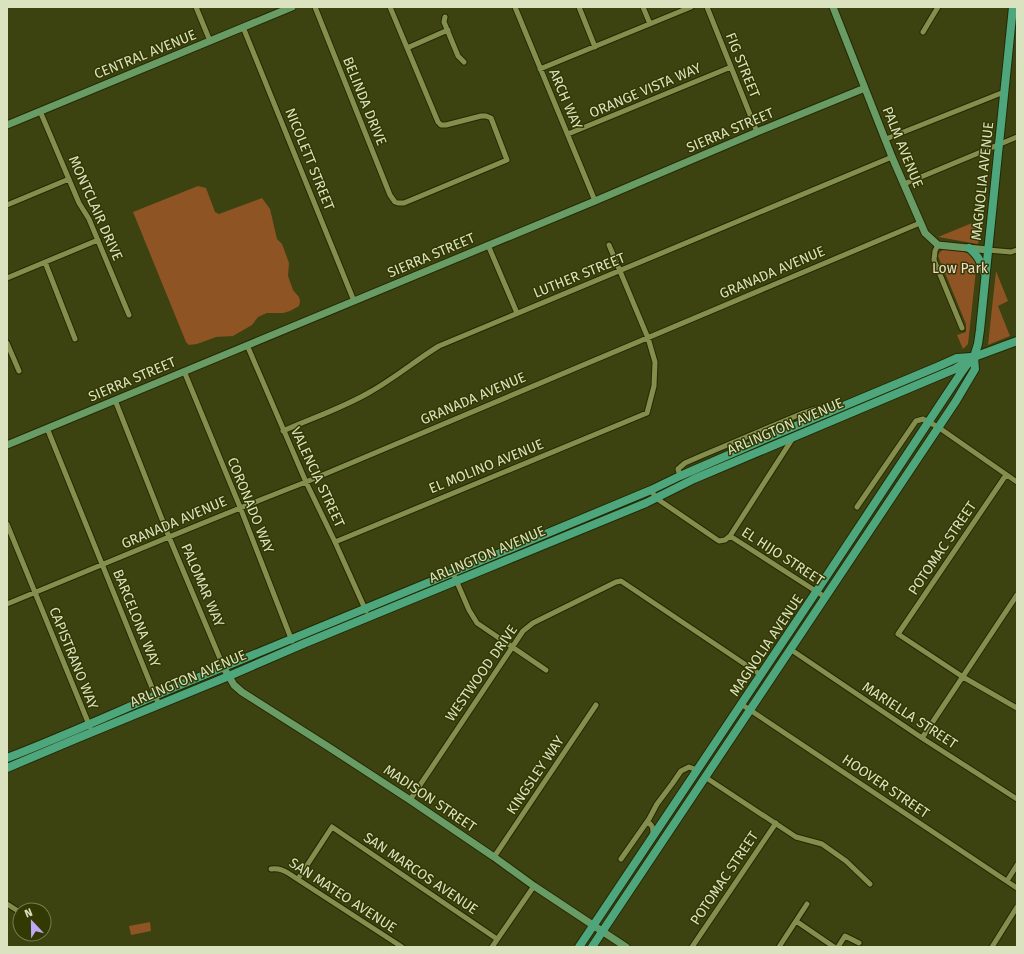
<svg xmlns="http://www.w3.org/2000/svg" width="1024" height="954" font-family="'Fira Sans',sans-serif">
	<rect width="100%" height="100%" fill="#3c4310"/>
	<path fill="#8e5424" d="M198,186L206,188L215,212L219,214L262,198L270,209L277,239L282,244L285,252L289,263L288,276L293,290L299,297L300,301L299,306L290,311L283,313H267L258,317L252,325L233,336L216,337L197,344L189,345L186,342L133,212Z
		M982,219L978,244L938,237Z
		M944,249C957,251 970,250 977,261L968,344L963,349L957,335L966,332V324L938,256L940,252Z
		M996,271L1008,301L998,306L1010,336L988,345Z
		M150,922L151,931L131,935L129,926Z"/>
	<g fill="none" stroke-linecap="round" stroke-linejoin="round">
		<g stroke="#242905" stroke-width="7">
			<path id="street" d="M196,7L210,41
				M315,7L390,195L395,202L398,203H404L507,160L491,118L486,116H481L446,125H441L438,122L390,7
				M515,7L595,201
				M579,7L595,47
				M643,7L650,24
				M707,7L757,132
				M445,17L444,22L458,56L464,62
				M243,27L354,301
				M923,32L938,7
				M407,48L448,30
				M540,69L691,7
				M40,111L79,203L89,219L129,315
				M568,134L731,67
				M886,139L1004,92
				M904,184L1017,137
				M7,205L69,179
				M488,245L517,313
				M938,245L935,251L934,260L962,328
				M988,250L1011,252L1017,250
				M45,262L75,339
				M7,278L98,240
				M7,343L19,371
				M247,345L306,482L335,542L366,611
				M184,371L240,507L292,641
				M115,400L169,537L224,668
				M47,428L159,705
				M283,431C312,418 343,408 370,392C395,378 416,360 439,346L892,157
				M1006,475L898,634L963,677L1017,708
				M680,476L678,469L685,463L701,456L803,413L815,409L830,411
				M651,490L656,498L719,541L725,540L730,536L793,438
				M857,507L916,421L923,419L938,427L1017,482
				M7,524L90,727
				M730,536L825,597
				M335,542L647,413L654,386L655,362L648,338L612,252L609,245
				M453,573L469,610L477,623L546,670
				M7,604C107,563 205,521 306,482L920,223
				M790,649L922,738L1017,799
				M741,704L1017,888
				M922,738L1017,595
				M705,777L796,837L822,844L846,861L870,884
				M410,800L523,631L533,623L616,582L621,581L627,585L761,675
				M647,822C653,825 653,828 653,834
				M494,857L596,705
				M621,859L649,819L657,804L672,784L681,771L689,767L697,770
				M271,869C278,868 282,869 288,873L402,947
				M298,879L332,827L497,939
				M1007,881L1017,865
				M7,904L18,911
				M796,921L834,947
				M492,947L534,886
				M692,947L776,823
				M779,947L807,904
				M838,947L845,936L859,943
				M992,947L1017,907"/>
		</g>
		<g stroke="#242905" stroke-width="9">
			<path id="secondary" d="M833,7L892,157L925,233L938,245L988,250
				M7,125L292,7
				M7,445L595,201L757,132L865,88
				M224,668L234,685L242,692L327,746L410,800L494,857L534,886L626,947"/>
		</g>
		<g stroke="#242905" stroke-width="10">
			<path id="primary" d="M969,248C980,257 980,262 985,274
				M7,758C67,735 125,708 185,683C340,619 496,555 651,490L680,476L767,438L939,366L957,358L971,357
				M7,768L78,738L229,676L303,644L646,503L694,479L955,369L974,357L1017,341
				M579,947L816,592L945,397L961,373L969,362
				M592,947L956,401L975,369L974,357L978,344L980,330L1013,7"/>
		</g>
		<use href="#street" stroke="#848f4d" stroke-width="5"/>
		<use href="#secondary" stroke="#699b65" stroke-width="7"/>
		<use href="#primary" stroke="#4da67c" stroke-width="8"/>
	</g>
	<g text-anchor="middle" stroke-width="3" stroke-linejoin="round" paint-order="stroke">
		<g font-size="14" fill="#dbe2c0" stroke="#323903">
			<text transform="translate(145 54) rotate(-22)" y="5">CENTRAL AVENUE</text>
			<text transform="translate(743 65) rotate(68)" y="5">FIG STREET</text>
			<text transform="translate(645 90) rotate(-23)" y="5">ORANGE VISTA WAY</text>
			<text transform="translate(566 99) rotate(67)" y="5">ARCH WAY</text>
			<text transform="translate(365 101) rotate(68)" y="5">BELINDA DRIVE</text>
			<text transform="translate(730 130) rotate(-23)" y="5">SIERRA STREET</text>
			<text transform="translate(903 147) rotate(68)" y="5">PALM AVENUE</text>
			<text transform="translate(310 159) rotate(68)" y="5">NICOLETT STREET</text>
			<text transform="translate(982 181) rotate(-84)" y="5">MAGNOLIA AVENUE</text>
			<text transform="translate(96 208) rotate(66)" y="5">MONTCLAIR DRIVE</text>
			<text transform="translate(431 255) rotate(-23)" y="5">SIERRA STREET</text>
			<text transform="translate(772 272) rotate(-23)" y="5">GRANADA AVENUE</text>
			<text transform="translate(579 275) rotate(-22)" y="5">LUTHER STREET</text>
			<text transform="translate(132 379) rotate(-23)" y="5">SIERRA STREET</text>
			<text transform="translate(473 398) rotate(-23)" y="5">GRANADA AVENUE</text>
			<text transform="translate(785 426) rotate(-23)" y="5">ARLINGTON AVENUE</text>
			<text transform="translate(486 466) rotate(-22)" y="5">EL MOLINO AVENUE</text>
			<text transform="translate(318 477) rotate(65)" y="5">VALENCIA STREET</text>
			<text transform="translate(251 505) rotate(68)" y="5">CORONADO WAY</text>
			<text transform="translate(174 522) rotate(-23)" y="5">GRANADA AVENUE</text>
			<text transform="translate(942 548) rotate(-56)" y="5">POTOMAC STREET</text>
			<text transform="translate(487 554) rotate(-23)" y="5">ARLINGTON AVENUE</text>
			<text transform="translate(783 556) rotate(33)" y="5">EL HIJO STREET</text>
			<text transform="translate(203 585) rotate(67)" y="5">PALOMAR WAY</text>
			<text transform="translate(137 618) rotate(68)" y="5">BARCELONA WAY</text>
			<text transform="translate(766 645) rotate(-56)" y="5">MAGNOLIA AVENUE</text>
			<text transform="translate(74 658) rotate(68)" y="5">CAPISTRANO WAY</text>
			<text transform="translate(481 673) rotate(-55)" y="5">WESTWOOD DRIVE</text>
			<text transform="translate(188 678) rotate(-23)" y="5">ARLINGTON AVENUE</text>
			<text transform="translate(910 715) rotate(33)" y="5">MARIELLA STREET</text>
			<text transform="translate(535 775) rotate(-56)" y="5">KINGSLEY WAY</text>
			<text transform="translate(886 786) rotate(34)" y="5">HOOVER STREET</text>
			<text transform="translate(430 798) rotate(34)" y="5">MADISON STREET</text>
			<text transform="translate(421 873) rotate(34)" y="5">SAN MARCOS AVENUE</text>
			<text transform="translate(724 878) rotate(-56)" y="5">POTOMAC STREET</text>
			<text transform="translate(343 895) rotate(33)" y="5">SAN MATEO AVENUE</text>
		</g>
		<g font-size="14" fill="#f6dbc9" stroke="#323903">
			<text x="960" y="273">Low Park</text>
		</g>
	</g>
	<rect width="1024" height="954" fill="none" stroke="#dbe2c0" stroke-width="16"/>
	<g transform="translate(32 922) rotate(338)"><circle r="19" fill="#323903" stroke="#767d4f"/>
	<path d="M0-3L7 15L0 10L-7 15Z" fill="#bea9f4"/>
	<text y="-6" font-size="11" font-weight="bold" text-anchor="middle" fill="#dbe2c0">N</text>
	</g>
</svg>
